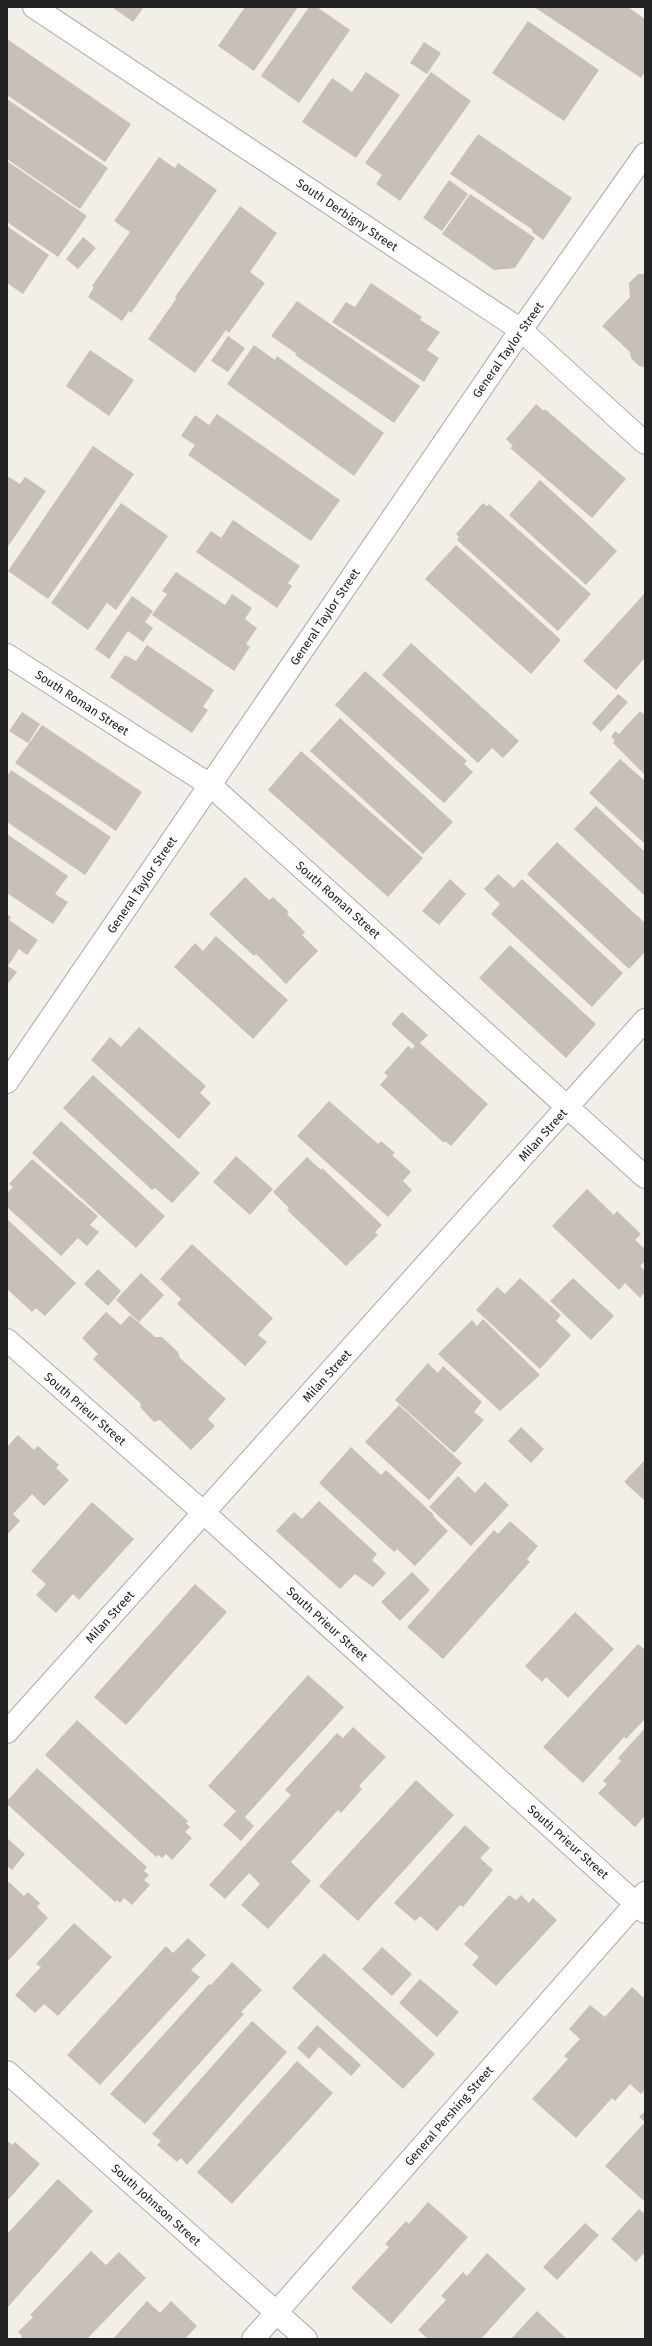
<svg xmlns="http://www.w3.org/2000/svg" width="652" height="2346" font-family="'Fira Sans',sans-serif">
	<rect width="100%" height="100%" fill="#f2efe9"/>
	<path fill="#c7bfb8" d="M112,7H144L133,22Z
		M245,7H298L254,71L218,46Z
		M309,7H317L350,30L299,103L261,76Z
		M534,7H628L645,19V72L641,78Z
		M528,21L599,70L564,121L492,73Z
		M7,39L131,124L105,162L7,95Z
		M424,42L441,53L427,74L410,63Z
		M366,72L400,95L356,158L302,122L332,78L352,92Z
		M431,72L471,101L400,201L376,184L382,175L365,163Z
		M7,99L108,168L80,209L7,159Z
		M478,134L572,198L543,240L532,232L533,230L450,174Z
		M159,157L175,168L178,163L217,190L131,313L129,311L122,321L88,297L94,287L92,286L130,232L114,221Z
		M7,161L87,216L58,257L7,222Z
		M449,180L468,194L442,231L423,218Z
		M470,194L535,238L515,268L494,270L442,234Z
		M240,206L277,233L250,272L265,283L229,333L226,330L195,373L148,339L176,299L175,297Z
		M7,226L49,255L23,294L7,283Z
		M83,237L96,248L78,269L66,259Z
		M638,274H645V367L639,366L631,358L630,352L602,326L630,297L629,283Z
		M371,283L422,317L420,320L440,332L427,350L439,358L424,382L332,322L346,302L355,307Z
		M297,301L420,386L394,423L295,355L297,354L271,336Z
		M228,336L245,348L228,372L211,361Z
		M254,345L275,360L277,356L384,433L354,476L227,384Z
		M90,350L134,380L109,416L66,386Z
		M536,404L544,411L545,409L626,479L592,518L510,448L513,446L506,439Z
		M217,414L340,500L311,541L188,455L195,445L181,436L195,415L209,425Z
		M93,446L134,474L48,599L8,571Z
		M7,476L20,484L25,477L46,491L7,548Z
		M540,480L617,551L586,585L509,515Z
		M121,503L168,536L116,610L107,603L88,630L51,603Z
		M483,503L487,506L489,504L591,594L558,631L457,540L459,537L456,534Z
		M233,520L300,566L288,583L292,586L277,608L196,552L211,531L221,538Z
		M456,545L561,640L531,674L425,579Z
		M176,572L225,605L232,594L252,608L245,619L257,628L246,644L250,647L234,671L152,615L167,594L162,591Z
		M645,593V658L616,690L583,661Z
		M132,596L153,611L145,622L153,628L143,642L128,631L109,659L95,649Z
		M411,643L519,741L503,758L492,748L478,763L382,675Z
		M147,645L214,690L203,707L208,710L192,733L110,677L125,655L136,661Z
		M365,671L467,761L464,764L473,772L444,803L335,705Z
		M618,694L628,702L601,732L592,723Z
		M640,711L645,715V775L613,743L615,740L611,737L615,731L619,734Z
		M22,712L40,724L28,743L9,731Z
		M340,718L453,822L423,854L310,751Z
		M42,725L142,792L116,831L15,763Z
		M301,751L423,858L388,897L268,790Z
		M620,759L645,781V844L589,793Z
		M11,770L111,837L85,875L7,822V776Z
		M596,806L645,852V896L574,829Z
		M7,834L68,876L55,894L68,902L53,924L7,893Z
		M557,842L645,923V952L629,969L527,874Z
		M498,874L514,888L522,879L623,973L592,1007L491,914L500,904L484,889Z
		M245,877L269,900L273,897L289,912L287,914L305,932L302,935L318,951L286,984L256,954L254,956L209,914Z
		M450,879L466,894L439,925L422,911Z
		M7,914L11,917L9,920L38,940L27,955L19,949L8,966L17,972L7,985Z
		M216,936L288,1000L253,1039L174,967L195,943L203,951Z
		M510,945L596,1024L566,1058L479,978Z
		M402,1012L428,1035L420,1043L488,1104L451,1146L445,1141L444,1143L380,1085L388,1076L384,1073L408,1046L412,1049L415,1046L391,1024Z
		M139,1027L206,1086L200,1093L211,1103L179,1139L91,1060L110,1037L121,1047Z
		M93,1075L200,1173L172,1203L155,1188L152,1190L63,1108Z
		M329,1101L378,1144L381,1141L395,1153L392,1155L411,1172L403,1181L412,1190L388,1217L297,1136Z
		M61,1121L165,1216L136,1248L32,1153Z
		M236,1156L273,1189L250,1215L213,1182Z
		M307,1157L321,1170L322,1168L382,1225L375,1232L378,1235L346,1266L287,1210L289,1208L273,1192Z
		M32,1159L98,1216L90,1225L99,1232L87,1246L78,1238L61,1256L7,1207V1193L13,1187L9,1184Z
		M587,1189L614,1215L617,1211L641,1234L635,1240L645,1249V1261L640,1266L645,1271V1292L640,1298L625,1283L619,1290L552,1226Z
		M7,1219L76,1283L45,1316L36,1308L32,1312L7,1289Z
		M192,1244L273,1318L258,1335L267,1342L245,1366L177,1304L181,1299L160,1279Z
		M98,1269L121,1291L108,1306L84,1284Z
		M141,1273L164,1295L139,1322L116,1300Z
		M520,1278L561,1315L556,1321L571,1335L540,1369L476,1310L497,1287L505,1294Z
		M573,1278L614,1316L591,1340L550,1301Z
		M106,1312L121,1325L130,1315L155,1337H162L178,1352L180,1358L226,1399L208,1419L215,1426L191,1450L160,1420L154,1422L140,1407L141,1404L93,1359L98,1354L82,1338Z
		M483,1319L540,1375L500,1411L438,1354L472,1320L477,1326Z
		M428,1363L438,1373L443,1366L482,1402L474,1412L484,1420L454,1453L395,1400Z
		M399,1405L462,1463L429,1500L365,1442Z
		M521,1427L544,1449L531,1463L508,1441Z
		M18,1435L34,1450L38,1446L59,1465L56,1468L69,1480L44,1506L32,1494L13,1514L20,1521L7,1535V1447Z
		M351,1447L381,1475L386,1470L434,1515L433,1516L448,1531L415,1566L397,1549L394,1552L319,1483Z
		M645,1460V1501L624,1482Z
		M458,1476L475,1493L485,1482L509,1505L471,1546L429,1507Z
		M319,1501L377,1554L372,1560L386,1573L373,1587L355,1574L340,1589L276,1531L294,1512L302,1519Z
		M92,1502L134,1539L79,1600L73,1594L56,1613L36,1595L46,1584L31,1571Z
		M510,1521L538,1546L527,1559L530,1562L443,1659L407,1627L494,1530L498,1534Z
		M412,1572L430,1590L400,1621L381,1602Z
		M195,1584L227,1612L126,1725L94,1697Z
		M575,1612L614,1649L568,1698L546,1677L542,1682L525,1666Z
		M638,1644L645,1650L644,1720L626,1739L624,1737L583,1783L543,1747Z
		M308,1675L344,1707L245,1817L254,1826L241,1841L223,1825L236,1811L208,1786Z
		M77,1720L188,1821L186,1823L190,1827L185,1832L192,1838L172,1860L166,1854L162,1858L158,1855L156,1857L45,1755Z
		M353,1727L386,1757L359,1786L362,1789L341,1813L338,1810L291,1862L311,1881L268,1929L241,1905L260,1884L249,1873L225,1899L209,1885L291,1795L285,1790L337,1733L343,1738Z
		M645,1728V1816L635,1827L598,1793L607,1784L603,1781L621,1761L618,1758Z
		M37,1768L147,1867L144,1871L149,1875L144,1880L150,1885L132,1905L124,1898L120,1903L117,1900L115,1902L7,1804V1801Z
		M416,1780L454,1815L358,1921L319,1886Z
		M465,1825L490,1848L480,1858L493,1870L463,1907L460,1905L437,1931L420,1916L415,1921L394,1903Z
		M7,1838L25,1854L12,1870L7,1866Z
		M9,1882L24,1896L28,1892L40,1903L37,1907L48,1918L7,1962V1884Z
		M509,1895L516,1900L521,1895L529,1903L533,1898L557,1920L496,1986L472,1965L479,1957L464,1944Z
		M74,1923L112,1957L58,2016L44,2004L35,2013L15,1995L41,1967L36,1964Z
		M188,1938L206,1955L191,1970L200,1977L100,2085L67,2055L166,1946L173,1953Z
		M382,1947L412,1974L392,1996L362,1969Z
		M324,1953L435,2054L403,2089L292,1988Z
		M232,1962L262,1990L241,2012L244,2014L145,2124L110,2094L209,1984L211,1985Z
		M420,1979L459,2012L437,2037L399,2003Z
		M632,1987L645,1999V2090L641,2094L630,2084L615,2101L612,2098L576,2138L532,2099L568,2059L564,2056L580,2039L569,2029L590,2005L605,2017Z
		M252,2021L287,2052L187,2165L181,2158L177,2162L157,2145L161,2141L152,2134Z
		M317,2025L361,2065L351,2076L319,2047L309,2059L297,2048Z
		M297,2061L333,2093L232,2204L197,2172Z
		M645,2111V2200L644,2201L605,2166L645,2122L639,2117Z
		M7,2140L12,2145L15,2142L40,2164L7,2201Z
		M58,2179L93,2211L7,2308V2234Z
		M428,2202L468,2237L391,2324L351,2288L389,2247L385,2244L406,2221L409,2224Z
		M639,2209L645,2214V2252L636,2262L611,2239Z
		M585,2223L599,2235L557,2280L543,2267Z
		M91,2251L106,2265L119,2252L146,2278L87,2339H21L22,2336L18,2332L33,2317L30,2315Z
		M487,2253L526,2289L481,2339H428L418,2330L446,2300L441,2296L463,2272L467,2276Z
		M147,2301L160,2313L171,2301L197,2326L185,2339H113Z
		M537,2311L567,2339H511Z"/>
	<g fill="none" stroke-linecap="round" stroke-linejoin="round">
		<g stroke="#a9a9a9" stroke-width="24">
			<path id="minor" d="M34,7L521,330L645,443
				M7,655L210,785L645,1177
				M7,1082L521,330L645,154
				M7,1340L204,1513L645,1912
				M7,1732L645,1020
				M7,2072L306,2339
				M253,2339L645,1893"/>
		</g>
		<use href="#minor" stroke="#fff" stroke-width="22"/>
	</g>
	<g text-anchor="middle" stroke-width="3.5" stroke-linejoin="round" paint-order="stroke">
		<g font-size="12" fill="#222" stroke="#fff">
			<text transform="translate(347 215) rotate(34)" y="4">South Derbigny Street</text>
			<text transform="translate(508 350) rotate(-55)" y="4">General Taylor Street</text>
			<text transform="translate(325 617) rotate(-56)" y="4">General Taylor Street</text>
			<text transform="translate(82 703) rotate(33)" y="4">South Roman Street</text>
			<text transform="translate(142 885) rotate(-56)" y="4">General Taylor Street</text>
			<text transform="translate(338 900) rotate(42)" y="4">South Roman Street</text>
			<text transform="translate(543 1135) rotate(-48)" y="4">Milan Street</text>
			<text transform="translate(327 1376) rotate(-48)" y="4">Milan Street</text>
			<text transform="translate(85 1409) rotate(41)" y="4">South Prieur Street</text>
			<text transform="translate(110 1617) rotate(-48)" y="4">Milan Street</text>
			<text transform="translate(327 1624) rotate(42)" y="4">South Prieur Street</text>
			<text transform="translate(568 1842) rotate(42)" y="4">South Prieur Street</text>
			<text transform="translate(449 2116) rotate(-49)" y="4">General Pershing Street</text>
			<text transform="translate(156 2205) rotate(42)" y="4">South Johnson Street</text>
		</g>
	</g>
	<rect width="652" height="2346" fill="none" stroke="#222222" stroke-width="16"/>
</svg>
